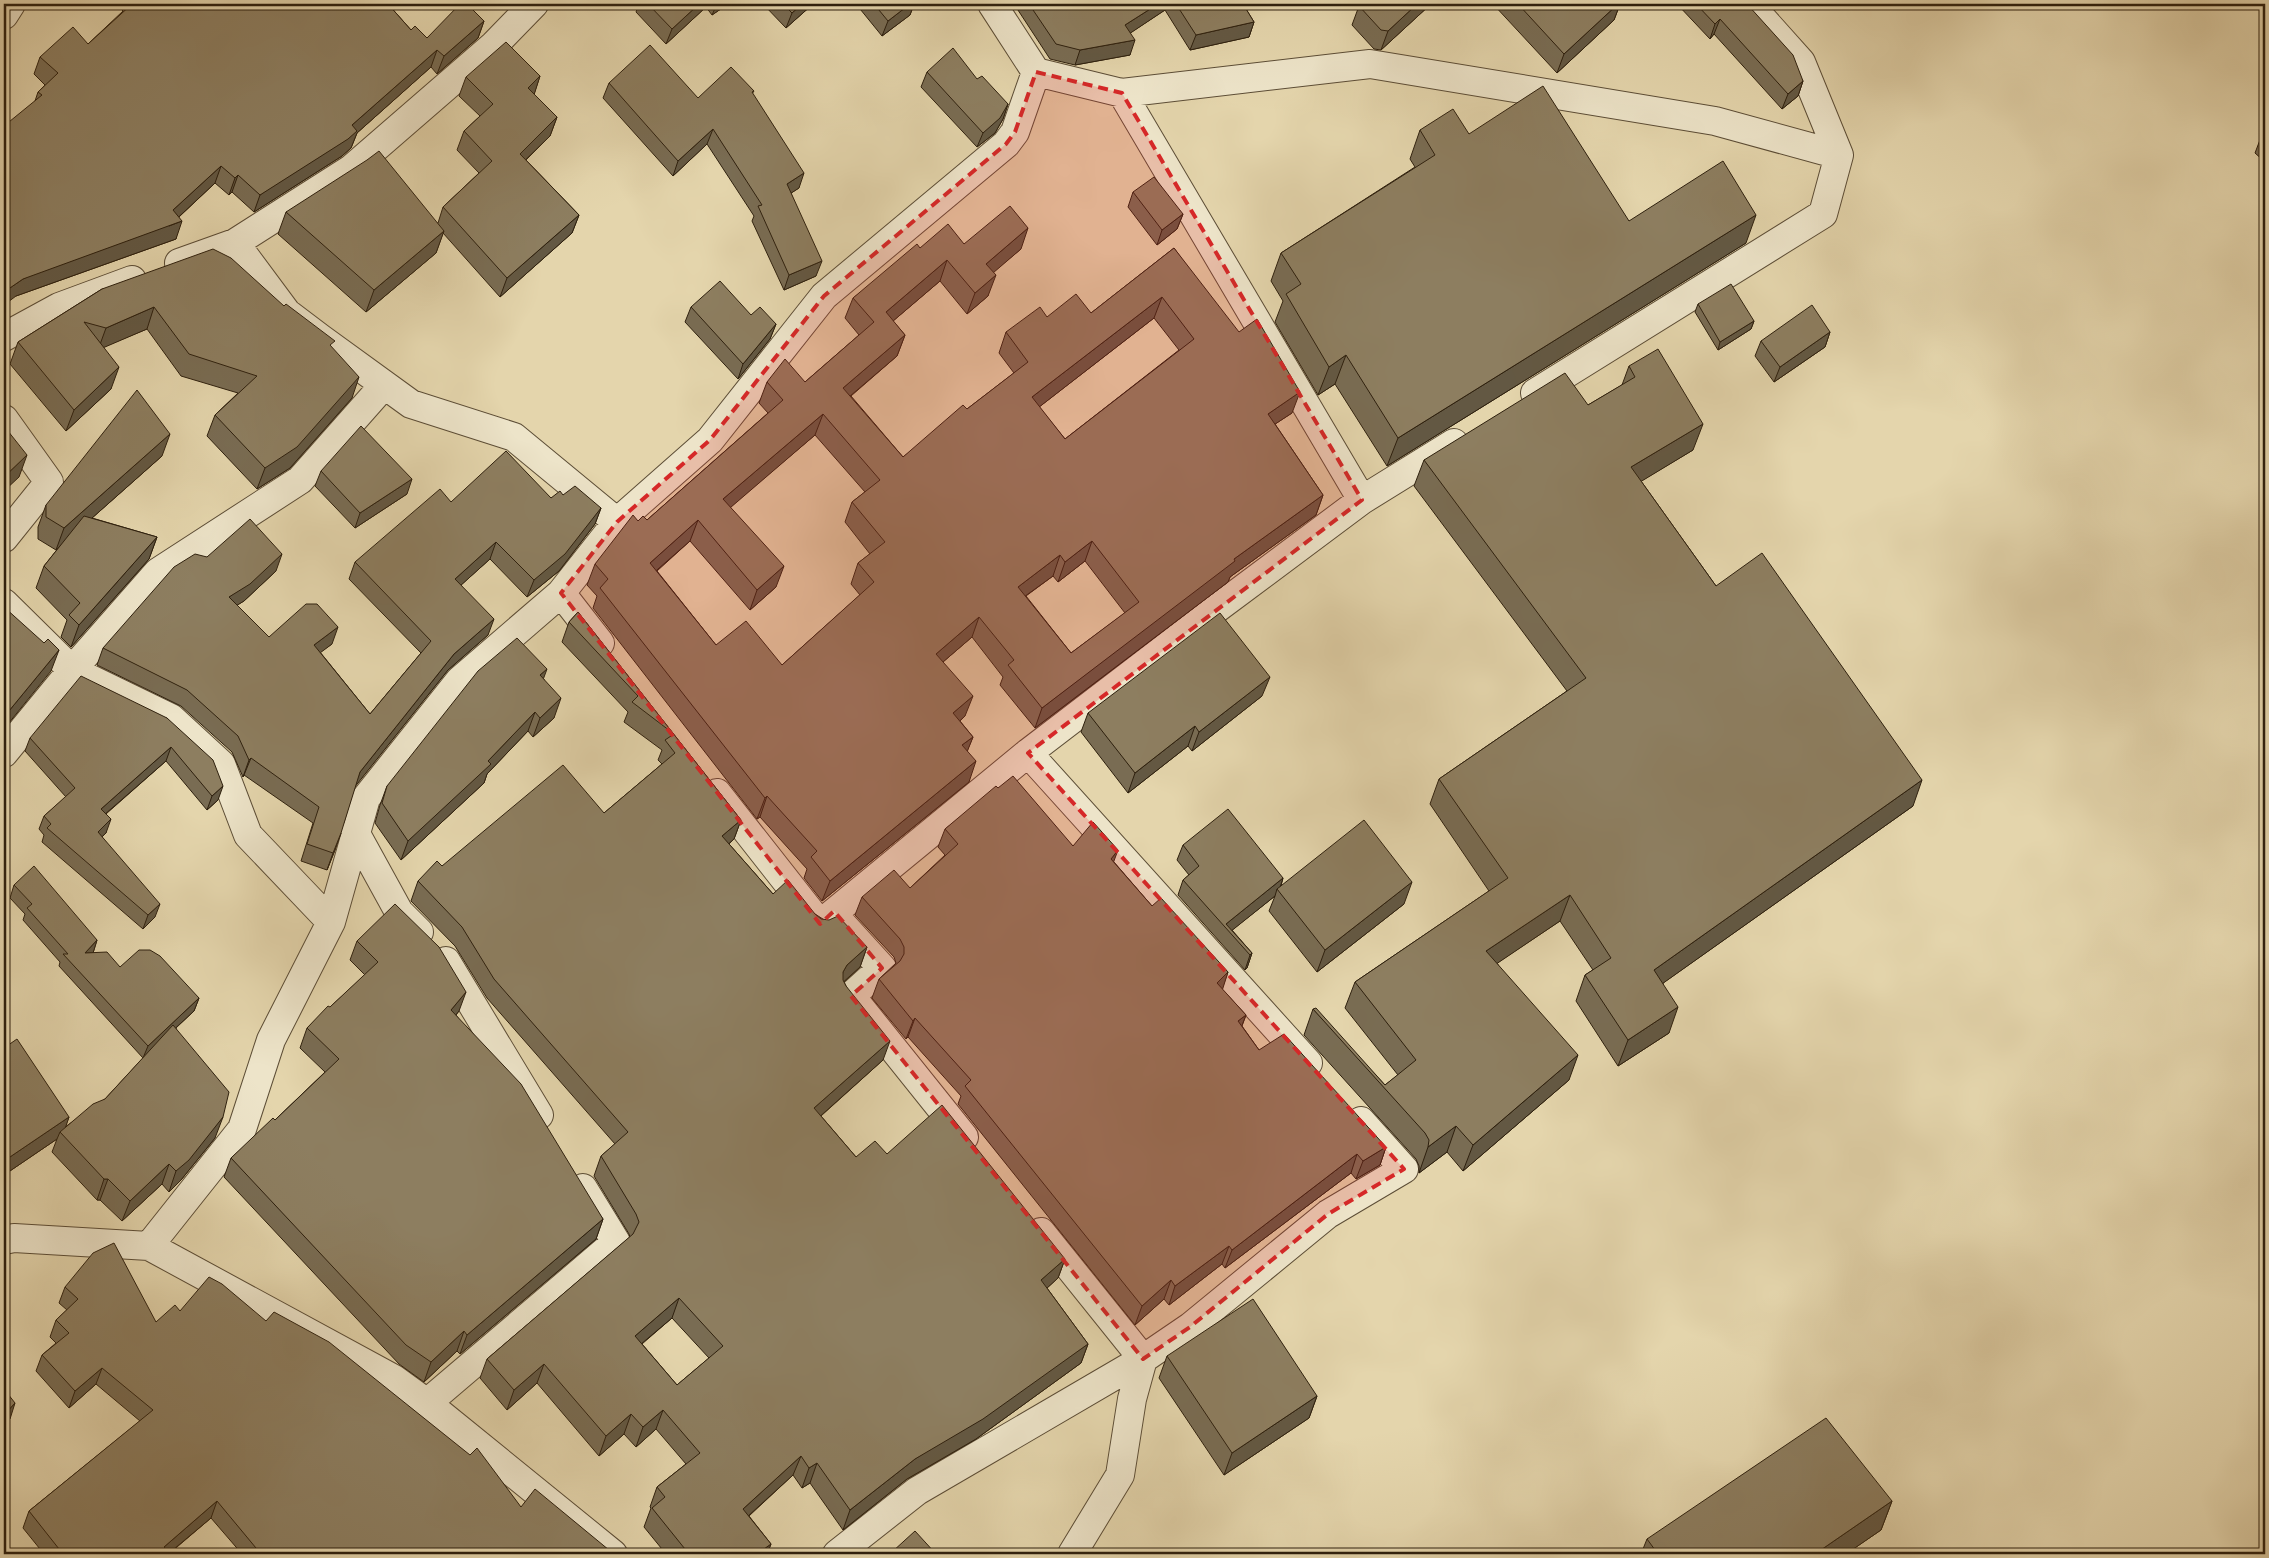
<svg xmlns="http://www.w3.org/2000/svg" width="2269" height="1558" font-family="'IM FELL English',serif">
	<rect width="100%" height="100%" fill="#e4d5ac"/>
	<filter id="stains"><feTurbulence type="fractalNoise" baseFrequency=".004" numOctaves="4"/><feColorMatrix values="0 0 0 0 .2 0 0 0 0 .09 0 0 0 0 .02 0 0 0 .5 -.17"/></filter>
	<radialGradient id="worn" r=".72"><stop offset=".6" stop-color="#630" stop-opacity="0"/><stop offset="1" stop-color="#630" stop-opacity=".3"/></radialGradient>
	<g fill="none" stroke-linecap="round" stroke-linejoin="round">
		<g stroke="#5c4d36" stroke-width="30">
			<path id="minor" d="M992,4L1036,72L1122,93L1362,500
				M4,15L11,4
				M1122,93L1370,64L1715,121L1839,155
				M235,243L287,313L320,338L411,404L514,437L617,522
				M179,263L235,243L351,169L494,45L534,4
				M4,337L59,307L132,280
				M1535,393L1823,214L1839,155L1801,62L1749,4
				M4,419L49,482L4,538
				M561,593L600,643
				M4,603L72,670L171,718L221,764L248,835L331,922
				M4,753L72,670L158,572L300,480L384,385
				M1028,753L1308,1063
				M717,793L820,924L1028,753L1216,609L1362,500L1454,443
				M355,832L399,912L419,932
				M842,924L882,968L851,996L964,1137
				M446,961L539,1115
				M1041,1232L1143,1359L1132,1399L1120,1475L1072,1554
				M4,1240L14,1238L149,1246L394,1379L427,1403L613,1554
				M149,1246L242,1129L271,1040L331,922L366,798L460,680L561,593L617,522L710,440L824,296L1006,144L1015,132L1036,72
				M427,1403L616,1242L583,1188
				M837,1554L917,1491L1143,1359L1190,1327L1328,1214L1404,1169L1361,1121"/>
		</g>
		<use href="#minor" stroke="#ede4c9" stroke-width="28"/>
	</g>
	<path fill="#796c53" stroke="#2e200e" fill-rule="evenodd" d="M116,4H388L411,30L427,38L484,21L478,38L437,74L431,67L357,133L351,148L342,156L254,212L232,192L229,195L215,183L179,217L176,239L16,296L35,101L38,92L45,85L34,74L40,57L88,44L123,11Z
		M639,4H728L712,15L706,7L666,44L636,12Z
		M763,4H813L786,28Z
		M856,4H914L910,15L882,36Z
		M1014,4H1243L1254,22L1249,37L1190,50L1165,10L1130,33V55L1075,65L1050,59Z
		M1431,4L1381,50L1374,49L1352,25L1359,6Z
		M1493,4H1620L1614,20L1557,73Z
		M1677,4H1747L1803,81L1798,96L1782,109L1714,34L1710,39Z
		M927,72L1008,104L1003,119L995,133L977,147L921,87Z
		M540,76L534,94L557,117L550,136L526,160L579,215L572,233L500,297L443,233L436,253L366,312L278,234L286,212L438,223L443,207L479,173L457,150L464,131L480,116L459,96L466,77Z
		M609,83L698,98L754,91L752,94L799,188L791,193L816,276L784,290L752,221L754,216L707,144L673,176L603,98Z
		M2265,129V162L2255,153L2263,132Z
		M1420,130L1469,134L1629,221L1746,243L1387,466L1335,384L1318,395L1275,322L1283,301L1271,281L1281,253L1415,167L1410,159Z
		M1133,192L1183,214L1177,229L1157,245L1128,207Z
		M964,244L1021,249L993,272L988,296L967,314L940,281L893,321L905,335L897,356L851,396L903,457L967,409L1014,373L999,353L1006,332L1047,317L1091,313L1174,248L1292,413L1275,424L1323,495L1316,515L1230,577L1228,582L1035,728L1000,685L1003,677L972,637L943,662L965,716L960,721L973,737L967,751L969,782L822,901L804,878L807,869L760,817L757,819L593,608L597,596L587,585L595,564L638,521L647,520L768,413L759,403L767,382H805L859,335L845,318L853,298L920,248ZM1154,318L1179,350L1065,439L1039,407ZM815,435L865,492L852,502L845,522L870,554L858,563L851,584L860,595L782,665L716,645L657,571L690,541L750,610L776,587L730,507ZM1085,561L1125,613L1071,653L1026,596L1053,576L1058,582Z
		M102,289L284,306L332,348L352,398L290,468L257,489L207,436L215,415L238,393L181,376L147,329L103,347L111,389L66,431L10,364L18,342Z
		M1698,304L1754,321L1751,329L1718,350L1695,312Z
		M691,307L751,315L776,324L770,339L738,379L685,322Z
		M1830,332L1825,347L1774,382L1755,356L1761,341Z
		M1629,366L1693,450L1641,481L1716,586L1913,806L1663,983L1669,1033L1618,1066L1576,1001L1585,975L1593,970L1560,921L1497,963L1569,1080L1463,1171L1447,1152L1419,1173V1166L1416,1159L1304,1035L1313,1009L1385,1085L1398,1075L1345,1008L1355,982L1489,891L1430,804L1439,779L1567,691L1414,486L1424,460L1588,405L1622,385Z
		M162,456L92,518L157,537L149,559L71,647L61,637L67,620L36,588L44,566L60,546L56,550L38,539V527L46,505Z
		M321,471L407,494L355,528L315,486Z
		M563,495L601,508L595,524L559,571L527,597L490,559L461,585L488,635L448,670L355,786L335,850L327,870L301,861L313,823L244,775L243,777L232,752L181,706L97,665L103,648L207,557L276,571L244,601L237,605L269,637L332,644L320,652L370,714L421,653L349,579L355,562L451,502L551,498Z
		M578,612L741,820L734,839L729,844L773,894L815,914L867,947L860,967L844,982L883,1060L821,1116L856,1157L887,1154L1065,1259L1058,1278L1047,1288L1088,1344L1081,1363L976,1439L907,1479L843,1530L810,1483L802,1488L793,1475L749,1516L771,1544L767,1554H666L644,1527L651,1508L650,1507L657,1487L686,1464L656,1429L636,1447L624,1434L599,1456L537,1383L507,1410L480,1378L487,1359L630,1237L629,1234L594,1176L601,1156L615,1144L487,998L455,946L411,901L418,881L442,866L604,813L662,764L658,760L662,750L624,722L628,712L562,642L569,622ZM672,1318L709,1358L677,1385L642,1344Z
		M544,679L554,718L533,737L528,731L487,774L484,783L401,860L375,823L380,805L387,786Z
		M1262,696L1192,751L1188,746L1128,793L1081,732L1088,713Z
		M167,718L218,800L207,810L166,761L106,814V833L102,837L155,917L143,929L42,842L44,835L39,829L44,816L66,797L25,751L30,738Z
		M998,788L1073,846L1114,862L1152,906L1228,972L1222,989L1246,1015L1242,1026L1259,1050L1386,1147L1380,1165L1356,1179L1351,1173L1225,1268L1222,1264L1169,1305L1164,1299L1135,1325L958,1104L961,1096L908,1037L906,1039L872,998L879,979L896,963L894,957L855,915L862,897L910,888L945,855L938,847L945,829Z
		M1183,845L1283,878L1281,886L1404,904L1317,972L1269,911L1275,896L1232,930L1252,953L1247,968L1245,970L1178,895L1183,880L1189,875L1177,860Z
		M14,885L97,940L93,953L120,967L199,998L194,1011L176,1028L215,1138L181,1180L169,1192L162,1184L122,1221L100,1200H97L52,1152L57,1139L4,1175L69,1117L65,1127L105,1099L143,1058L59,966L60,962L23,920L25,914L10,898Z
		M357,941L459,1011L456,1015L603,1219L596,1239L460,1354L457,1351L424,1382L399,1364L224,1177L231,1158L275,1120L325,1072L300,1048L307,1028L365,975L350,960Z
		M65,1287L156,1322L180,1311L266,1321L521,1507L609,1550L623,1554H242L211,1518L170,1553L171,1554H44L23,1528L29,1511L140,1421L96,1384L69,1408L36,1371L42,1355L56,1343L50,1337L56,1320L67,1310L59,1303Z
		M1167,1356L1317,1396L1309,1418L1224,1475L1159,1378Z
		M1892,1501L1881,1530L1846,1554H1641L1647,1539Z"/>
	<path fill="#635843" stroke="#2e200e" d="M699,4H707L706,7L666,44L672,29Z
		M717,4H728L712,15Z
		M802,4H813L786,28L792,13Z
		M910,4H914L910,15L882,36L888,21Z
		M1158,4H1168L1165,10L1120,40L1125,25Z
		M1417,4H1431L1381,50L1388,31Z
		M1618,4H1620L1614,20L1557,73L1564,54Z
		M1720,19L1714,34L1710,39L1715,24Z
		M484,21L478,38L437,74L444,56Z
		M1254,22L1249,37L1190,50L1196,35Z
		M1135,40L1130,55L1075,65L1080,50Z
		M437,50L431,67L357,133L351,148L342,156L254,212L260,195L352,125Z
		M540,76L534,95L528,88Z
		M1803,81L1798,96L1782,109L1788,94Z
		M1008,104L1003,119L995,133L977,147L983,133Z
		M557,117L550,136L513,172L520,154Z
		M713,129L707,144L673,176L678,161Z
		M221,166L215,183L169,226L182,221L176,239L16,296L4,305V292L23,279L173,210Z
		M804,173L799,188L782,199L787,184Z
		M238,175L232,192L229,195L235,178Z
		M1183,214L1177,229L1157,245L1162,230Z
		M579,215L572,233L500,297L507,278Z
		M1756,215L1746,243L1387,466L1398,438Z
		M1028,228L1021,249L979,285L986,264Z
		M444,231L436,253L366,312L374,290Z
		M947,260L940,281L879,333L886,312Z
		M822,261L816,276L784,290L789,275Z
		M996,275L988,296L967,314L975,293Z
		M1162,297L1154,318L1025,418L1032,397Z
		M154,307L147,329L98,350L106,328Z
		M1754,321L1751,329L1718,350L1720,342Z
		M776,324L770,339L738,379L743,364Z
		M1830,332L1825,347L1774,382L1780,367Z
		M905,335L897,356L836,408L843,388Z
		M1346,355L1335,384L1318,395L1329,367Z
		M119,367L111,389L66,431L74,410Z
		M359,377L352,398L290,468L257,489L265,468Z
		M1300,392L1292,413L1260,434L1268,414Z
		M823,414L815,435L716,520L723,499Z
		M1703,424L1693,450L1622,493L1631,467Z
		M170,434L162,456L56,550L64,528Z
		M27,455L19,477L4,491V477Z
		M412,479L407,494L355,528L360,513Z
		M1323,495L1316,515L1230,577L1228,582L1035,728L1042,708L1234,559Z
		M601,508L595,524L559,571L527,597L534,580Z
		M698,520L690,541L642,583L650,563Z
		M157,537L149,559L71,647L79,625Z
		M1092,541L1085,561L1058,582L1065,562Z
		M496,542L490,559L449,596L455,579Z
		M282,554L276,571L244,601L223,614L229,597Z
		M1060,555L1053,576L1010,607L1018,587Z
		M784,566L776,587L750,610L757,590Z
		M979,617L972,637L929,674L936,654Z
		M494,619L488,635L448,670L354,788L360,772L454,654Z
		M338,627L332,644L308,662L314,645Z
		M59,650L51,671L4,729V717Z
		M547,669L540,688V675Z
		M1270,677L1262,696L1192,751L1199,732Z
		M973,696L965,716L946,734L953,713Z
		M561,698L554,718L533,737L540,718Z
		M535,712L528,731L487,774L484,783L401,860L408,841L488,761Z
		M1195,726L1188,746L1128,793L1135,773Z
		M973,737L965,757L962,745Z
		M171,747L166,761L96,822L101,809Z
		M251,758L244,775L243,777L249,760Z
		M976,761L969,782L822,901L830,881Z
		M1922,780L1913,806L1645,996L1654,970Z
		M223,786L218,800L207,810L212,796Z
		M767,796L760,817L757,819L765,798Z
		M111,819L106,833L93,845L98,832Z
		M741,820L734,839L715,856L722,836Z
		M341,833L335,850L327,870L333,853Z
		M1118,850L1111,869V859Z
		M1283,878L1279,891L1277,889L1275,896L1230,932L1226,924Z
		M1412,882L1404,904L1317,972L1325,950Z
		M1570,895L1560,921L1477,977L1486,951Z
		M160,904L155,917L143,929L148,915Z
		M97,940L93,953H85Z
		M867,947L860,967L840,985L843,972L847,965Z
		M1252,953L1247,968L1245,970L1250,955Z
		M1228,972L1222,991L1217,983Z
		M466,992L459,1011L444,1029L451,1010Z
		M199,998L194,1011L143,1058L148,1046Z
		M1678,1007L1669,1033L1618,1066L1628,1040Z
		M1246,1015L1239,1033L1238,1021Z
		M915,1018L908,1037L906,1039L913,1021Z
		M890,1041L883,1060L807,1128L814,1108Z
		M1578,1055L1569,1080L1463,1171L1473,1145Z
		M69,1117L63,1135L60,1132L57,1139L4,1175V1161Z
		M223,1117L215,1138L181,1180L169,1192L176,1171Z
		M1456,1126L1447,1152L1419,1173L1428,1147Z
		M1386,1147L1380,1165L1356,1179L1363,1161Z
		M1357,1154L1351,1173L1225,1268L1232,1250Z
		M169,1164L162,1184L122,1221L130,1201Z
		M104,1179H108L100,1200H97Z
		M603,1219L596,1239L460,1354L467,1335Z
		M1229,1246L1222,1264L1169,1305L1175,1286Z
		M1065,1259L1058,1278L1034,1300L1041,1280Z
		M1171,1280L1164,1299L1135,1325L1142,1306Z
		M679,1298L672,1318L628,1355L635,1336Z
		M464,1331L457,1351L424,1382L431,1362Z
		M1088,1344L1081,1363L976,1439L907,1479L843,1530L850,1510L915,1459Z
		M544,1364L537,1383L507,1410L514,1390Z
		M102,1368L96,1384L69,1408L75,1391Z
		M1317,1396L1309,1418L1224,1475L1232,1453Z
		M15,1403L10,1419L4,1425V1415Z
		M663,1410L656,1429L636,1447L643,1427Z
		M631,1414L624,1434L599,1456L606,1436Z
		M801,1456L793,1475L735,1528L743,1509Z
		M817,1463L810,1483L802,1488L809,1468Z
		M217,1501L211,1518L168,1554L164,1547Z
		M1892,1501L1881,1530L1846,1554H1815Z
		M771,1544L767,1554H757Z"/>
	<path fill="#8d7e60" stroke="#2e200e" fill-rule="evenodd" d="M132,4H388L411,30L415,26L427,38L460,4H467L484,21L444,56L437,50L352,125L357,131L348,139L260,195L238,175L235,178L221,166L173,210L182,221L23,279L4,292V126L42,95L38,92L58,73L40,57L73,27L88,44Z
		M648,4H699L672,29Z
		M783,4H802L792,13Z
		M874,4H910L888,21Z
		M1029,4H1158L1125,25L1135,40L1080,50L1056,44Z
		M1176,4H1243L1254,22L1196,35Z
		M1361,4H1417L1388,31L1381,30L1359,6Z
		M1518,4H1618L1564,54Z
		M1696,4H1747L1793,55L1803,81L1788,94L1720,19L1715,24Z
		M506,42L540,76L528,88L557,117L520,154L579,215L507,278L443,207L492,161L464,131L493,104L466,77Z
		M650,45L698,98L731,67L754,91L752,92L804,173L787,184L822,261L789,275L758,206L762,205L713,129L678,161L609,83Z
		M953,48L977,79L982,76L1008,104L1000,118L983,133L927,72Z
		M1543,86L1629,221L1723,161L1756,215L1398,438L1346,355L1329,367L1286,294L1301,284L1281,253L1435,155L1420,130L1453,109L1469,134Z
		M379,151L444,231L374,290L286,212L367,160Z
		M1154,177L1183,214L1162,230L1133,192Z
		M1010,206L1028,228L986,264L996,275L975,293L947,260L886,312L905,335L843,388L903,457L963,405L967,409L1028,362L1006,332L1040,307L1047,317L1076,294L1091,313L1174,248L1239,332L1257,319L1300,392L1268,414L1323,495L1234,559L1235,561L1042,708L1008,665L1014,660L979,617L936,654L973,696L953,713L973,737L962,745L976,761L830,881L811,857L817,851L767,796L765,798L600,588L608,579L595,564L633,515L638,521L643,516L647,520L783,400L767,382L785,359L805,382L874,322L853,298L917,244L920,248L948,224L964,244ZM1162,297L1194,339L1065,439L1032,397ZM823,414L880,480L852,502L885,542L858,563L874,582L782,665L746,621L716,645L650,563L698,520L757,590L784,566L723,499ZM1092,541L1139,602L1071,653L1018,587L1060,555L1065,562Z
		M213,249L231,258L284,306L286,304L335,341L330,345L359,377L297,447L265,468L215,415L257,376L189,354L154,307L106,328L84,322L119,367L74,410L18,342L102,289Z
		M720,281L751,315L760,307L776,324L743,364L691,307Z
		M1731,284L1754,321L1720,342L1698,304Z
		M1812,305L1830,332L1780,367L1761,341Z
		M1658,349L1703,424L1631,467L1716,586L1762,553L1922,780L1654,970L1678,1007L1628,1040L1585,975L1611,958L1570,895L1486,951L1578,1055L1473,1145L1456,1126L1428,1147L1429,1140L1425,1133L1313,1009L1316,1008L1385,1085L1416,1060L1355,982L1508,878L1439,779L1586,678L1424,460L1565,373L1588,405L1635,377L1629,366Z
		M137,390L170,434L64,528L46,517V505Z
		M4,426L27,455L4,477Z
		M361,426L412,479L360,513L321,471Z
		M506,451L551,498L560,491L563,495L575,486L601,508L565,554L534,580L496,542L455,579L494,619L454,654L360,772L341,833L333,853L307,844L319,807L251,758L249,760L238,736L187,690L103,648L174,567L195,554L207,557L250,519L282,554L250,584L229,597L269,637L306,604H317L338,627L314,645L370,714L431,641L355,562L440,489L451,502Z
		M84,516L157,537L79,625L69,615L80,603L44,566Z
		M4,607L44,643L48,639L59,650L4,717Z
		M578,612L741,820L722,836L773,894L788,880L815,914L821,919L829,920L838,916L867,947L847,965L843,972V980L846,986L890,1041L814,1108L856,1157L875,1141L887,1154L942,1105L1065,1259L1041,1280L1088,1344L983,1419L915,1459L850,1510L817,1463L809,1468L801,1456L743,1509L771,1544L757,1554H726L722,1549L716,1554H689L652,1508L665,1497L657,1487L700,1453L663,1410L643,1427L631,1414L606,1436L544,1364L514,1390L487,1359L633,1234L639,1222L636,1214L601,1156L628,1132L494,979L462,927L418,881L437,861L442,866L563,765L604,813L675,753L665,740L674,734L632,702L638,696L569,622ZM679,1298L723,1346L677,1385L635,1336Z
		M1220,613L1270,677L1199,732L1195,726L1135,773L1088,713Z
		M517,638L547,669L540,675L561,698L540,718L535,712L488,761L491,764L408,841L382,803L387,786L478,671Z
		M81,676L167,718L213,760L223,786L212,796L171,747L101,809L111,819L98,832L160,904L148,915L47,828L51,824L44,816L75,788L30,738Z
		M1013,776L1073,846L1093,822L1118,850L1111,859L1152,906L1161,898L1228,972L1217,983L1246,1015L1238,1021L1259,1050L1284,1034L1386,1147L1363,1161L1357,1154L1232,1250L1229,1246L1175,1286L1171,1280L1142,1306L965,1086L971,1080L915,1018L913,1021L879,979L900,961L904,954V947L900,939L862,897L894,870L910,888L958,844L945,829L996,786L998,788Z
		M1228,809L1283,878L1226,924L1252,953L1250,955L1183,880L1199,866L1183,845Z
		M1364,820L1412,882L1325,950L1277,889Z
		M34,866L97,940L85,953L107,952L120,967L139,950H150L160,956L199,998L148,1046L63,954H68L27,908L32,904L14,885Z
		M395,904L439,947L466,992L451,1010L521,1084L603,1219L467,1335L464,1331L431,1362L406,1345L231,1158L273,1118L275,1120L339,1059L307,1028L328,1006L330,1007L378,962L357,941Z
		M173,1025L229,1092L223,1117L189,1160L176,1171L169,1164L130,1201L108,1179H104L60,1132L93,1104L105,1099Z
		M17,1039L69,1117L4,1161V1048Z
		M114,1243L156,1322L175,1305L180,1311L209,1277L222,1284L266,1321L274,1312L329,1342L470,1455L477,1448L521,1507L535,1489L609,1550L621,1552L623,1554H248L256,1548L217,1501L164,1547L171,1554H63L29,1511L153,1410L102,1368L75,1391L42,1355L69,1333L56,1320L78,1299L65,1287L93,1253Z
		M1253,1299L1317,1396L1232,1453L1167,1356Z
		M4,1389L15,1403L4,1415Z
		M1826,1418L1892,1501L1815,1554H1658L1647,1539Z
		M915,1531L936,1554H895L892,1552Z"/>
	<path fill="#d62828" fill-opacity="0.2" stroke="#d62828" stroke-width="4" stroke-dasharray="10 6" stroke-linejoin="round" d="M1036,72L1122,93L1362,500L1028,753L1404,1169L1328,1214L1190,1327L1143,1359L851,996L882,968L834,911L820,924L561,593L617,522L710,440L824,296L1006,144L1015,132Z"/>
	<rect width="2269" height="1558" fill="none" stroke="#e4d5ac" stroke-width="20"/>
	<rect x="5" y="5" width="2259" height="1548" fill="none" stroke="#2e200e" stroke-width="2.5"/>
	<rect x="10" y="10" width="2249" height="1538" fill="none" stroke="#2e200e"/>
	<rect width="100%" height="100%" filter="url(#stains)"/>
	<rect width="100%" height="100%" fill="url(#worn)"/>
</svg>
